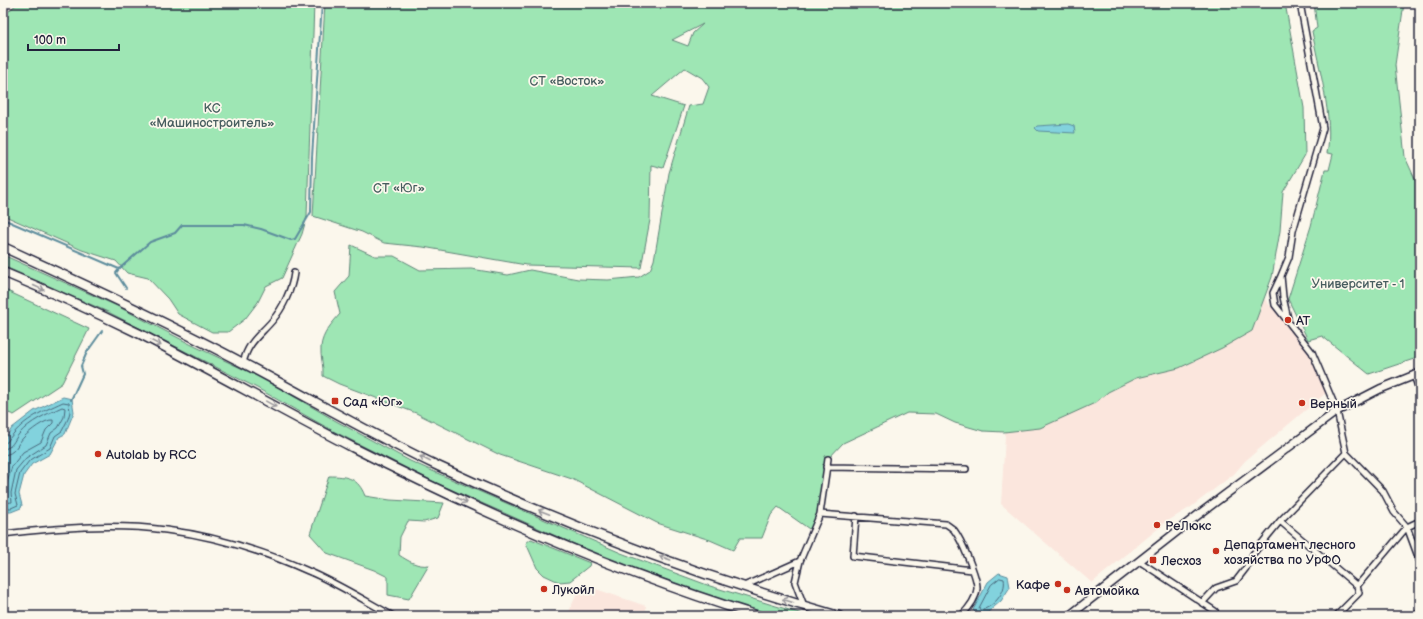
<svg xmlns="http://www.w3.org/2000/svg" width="1423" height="619" font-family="'Balsamiq Sans',sans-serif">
	<rect width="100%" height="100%" fill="#fbf7ec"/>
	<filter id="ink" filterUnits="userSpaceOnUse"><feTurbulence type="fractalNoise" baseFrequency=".025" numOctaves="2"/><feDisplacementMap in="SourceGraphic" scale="8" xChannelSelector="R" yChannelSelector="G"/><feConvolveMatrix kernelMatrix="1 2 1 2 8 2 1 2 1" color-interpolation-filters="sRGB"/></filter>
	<g filter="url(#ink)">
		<path fill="#fbe6dd" d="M1261,295L1311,352L1327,392L1245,461L1234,474L1191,507L1166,522L1092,583L1001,504L1006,419Z
			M581,584L646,606V616H567Z"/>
		<path fill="#9ee6b4" stroke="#608478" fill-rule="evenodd" d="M18,3H314L307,216L302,234L282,278L266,286L258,302L245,319L228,332H212L178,314L168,299L148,278L127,273L116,261L82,250L3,215V16Z
			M325,3H1285L1304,108L1305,155L1283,192L1280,231L1272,277L1252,331L1222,348L1179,368L1136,378L1108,392L1095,403L1040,428L1004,432L983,431L955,423L936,414L907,413L843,443L828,459L820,514L812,531L778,507L771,515L762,538H740L733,550L710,540L657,523L572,479L500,455L416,413L339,384L323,376C324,366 320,357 321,347C322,334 332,323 340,314L335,292L349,276L351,245L375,256H394L420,270L471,269L508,275L530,270L578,279L608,280L639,277L650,270L654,260L669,173L689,106L703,104L709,87L702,78L685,68L652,96L684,106L663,168L651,165L650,220L641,268L526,265L423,247L384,243L362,232L313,216ZM703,24L693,33L688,46L672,40Z
			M1314,3H1404L1395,65L1405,157L1420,190V357L1369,374L1322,336L1308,340L1288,299L1311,226L1325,170H1329L1333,154L1327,153C1334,119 1318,65 1312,31L1317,28Z
			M3,255L117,306L192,345L264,379L336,421L410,461L437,473L621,553L710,586L809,616H773L707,595L601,556L432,481L333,431L257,388L108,312L3,266Z
			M3,289L89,329L62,383L14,415L3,411Z
			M329,476C348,476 358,478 365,496L390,500L444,503L438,518L424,522L408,521L400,537L399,555C408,561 418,567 429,565L409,599L388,595V577L374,570L327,553L310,534Z
			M531,539L590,563L589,566L570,581L559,582L544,575L537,568L526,543Z
			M22,613L127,615L10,616Z"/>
		<path fill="#82d2dd" stroke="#5c8c9c" d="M1068,124L1074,126L1075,133L1038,131L1035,128L1037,126Z
			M63,397L72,399L74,412L65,434L59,437L50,454L32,464L24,475L19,494L22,505L21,508L11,512H3V442L12,428L34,411Z
			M999,573L1008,576L1010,587L1001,601L987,613L978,615L973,610L988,582Z"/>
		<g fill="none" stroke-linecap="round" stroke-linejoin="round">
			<path stroke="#48687c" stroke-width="1" d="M3,444L7,442C22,420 39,413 63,402L69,403L70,412L68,419L62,431L55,436L50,448L29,461L20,473L15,494L18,505L11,508H3
				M3,449C13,448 13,441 19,434C30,421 47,414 62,407L65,408L64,417L58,428L51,433L46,445L26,458L16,470L11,493L12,502L3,503
				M3,455C16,454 16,445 24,437C30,431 45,419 53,420V423L46,430L41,442L23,452L12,466L3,497
				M1000,578L1004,579C1007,592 992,609 980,610L979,608L991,585Z"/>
			<path stroke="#5c8c9c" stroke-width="2" d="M3,219L119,269
				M126,288L116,273L119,269L150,242L175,233L182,225H244L261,229L291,240L295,239L311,212L312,157L322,3
				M71,400L83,374L81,366L87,352L102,331"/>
			<g stroke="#22223b" stroke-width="8">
				<path id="street" d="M1281,276L1273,293L1275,305L1312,352L1337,411L1346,453L1383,491L1394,512L1407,527L1420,562
					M1288,319L1283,297L1281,276L1289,257L1293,231L1323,128L1300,3
					M243,363C248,342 259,336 272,321C283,308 292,289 294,273
					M826,467L966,469
					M820,514L946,524C949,526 952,528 954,530C961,539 978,578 977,589C976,600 968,609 961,616
					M856,516L853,556L972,570
					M1280,521L1357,586
					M3,534C57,528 112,523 166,530C214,536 263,551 308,571C337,583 365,601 393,616
					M1139,561L1215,611
					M744,586L800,561
					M1202,603L1216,588L1236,581L1246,568L1253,554L1280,521L1346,453
					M804,606L795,582L800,561L820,514L828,459
					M1336,616L1359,593L1357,586L1407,527L1420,521
					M1415,616L1420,612"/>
			</g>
			<g stroke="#22223b" stroke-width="10">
				<path id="secondary" d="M1415,375L1420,390
					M1069,616L1198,515L1337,411L1380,389L1420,373"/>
			</g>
			<g stroke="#22223b" stroke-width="11">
				<path id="primary" d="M3,247C84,284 164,321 243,363C308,397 372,435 438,466C567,526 702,577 839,616
					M3,272C49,291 95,312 140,334C212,371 282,411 354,448C484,514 619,573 759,616"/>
			</g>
			<use href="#street" stroke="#fbf7ec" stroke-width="5"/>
			<use href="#secondary" stroke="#fbf7ec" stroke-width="7"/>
			<use href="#primary" stroke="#fbf7ec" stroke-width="8"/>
		</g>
		<defs><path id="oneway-shaft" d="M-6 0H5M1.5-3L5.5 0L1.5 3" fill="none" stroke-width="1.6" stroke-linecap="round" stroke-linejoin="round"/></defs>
		<g stroke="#99979c">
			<use href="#oneway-shaft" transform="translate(39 288) rotate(25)"/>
			<use href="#oneway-shaft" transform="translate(156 343) rotate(28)"/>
			<use href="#oneway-shaft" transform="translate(271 404) rotate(29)"/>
			<use href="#oneway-shaft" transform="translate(425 459) rotate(-153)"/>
			<use href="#oneway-shaft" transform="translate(462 500) rotate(26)"/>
			<use href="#oneway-shaft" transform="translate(544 512) rotate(-159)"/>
			<use href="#oneway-shaft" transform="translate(665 558) rotate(-161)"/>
			<use href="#oneway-shaft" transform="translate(788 601) rotate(-162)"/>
		</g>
	</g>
	<g fill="#c8321e" stroke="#fbf7ec" stroke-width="1.5">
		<circle cx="1288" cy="320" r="4"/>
		<rect x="331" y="397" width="8" height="8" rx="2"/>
		<circle cx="1302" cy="403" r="4"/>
		<circle cx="98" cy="454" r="4"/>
		<circle cx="1157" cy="525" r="4"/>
		<circle cx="1216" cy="551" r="4"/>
		<rect x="1149" y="556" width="8" height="8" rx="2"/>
		<circle cx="1058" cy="584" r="4"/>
		<circle cx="544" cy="589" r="4"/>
		<circle cx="1067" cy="590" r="4"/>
	</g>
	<g text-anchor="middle" stroke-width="3.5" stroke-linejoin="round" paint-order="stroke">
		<g font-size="13" fill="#475d5f" stroke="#fbf7ec">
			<text x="567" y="85">СТ «Восток»</text>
			<text x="212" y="112">КС<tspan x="212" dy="15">«Машиностроитель»</tspan></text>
			<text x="399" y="192">СТ «Юг»</text>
			<text x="1358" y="288">Университет - 1</text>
		</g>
		<g font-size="13" fill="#22223b" stroke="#fbf7ec" text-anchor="start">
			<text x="1296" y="325">AT</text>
			<text x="343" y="406">Сад «Юг»</text>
			<text x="1310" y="408">Верный</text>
			<text x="106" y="459">Autolab by RCC</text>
			<text x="1165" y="530">РеЛюкс</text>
			<text x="1224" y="549">Департамент лесного<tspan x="1224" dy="15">хозяйства по УрФО</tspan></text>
			<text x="1161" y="565">Лесхоз</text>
			<text x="1050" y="589" text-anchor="end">Кафе</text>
			<text x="552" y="594">Лукойл</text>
			<text x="1075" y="595">Автомойка</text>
		</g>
	</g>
	<rect width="1423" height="619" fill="none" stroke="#fbf7ec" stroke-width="16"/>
	<rect x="8" y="8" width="1407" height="603" fill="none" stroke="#22223b" stroke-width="1.5" filter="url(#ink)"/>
	<path d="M28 44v6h91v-6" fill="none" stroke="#22223b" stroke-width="2"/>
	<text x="34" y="44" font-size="12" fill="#22223b" stroke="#fbf7ec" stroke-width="3" paint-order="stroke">100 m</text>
</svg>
